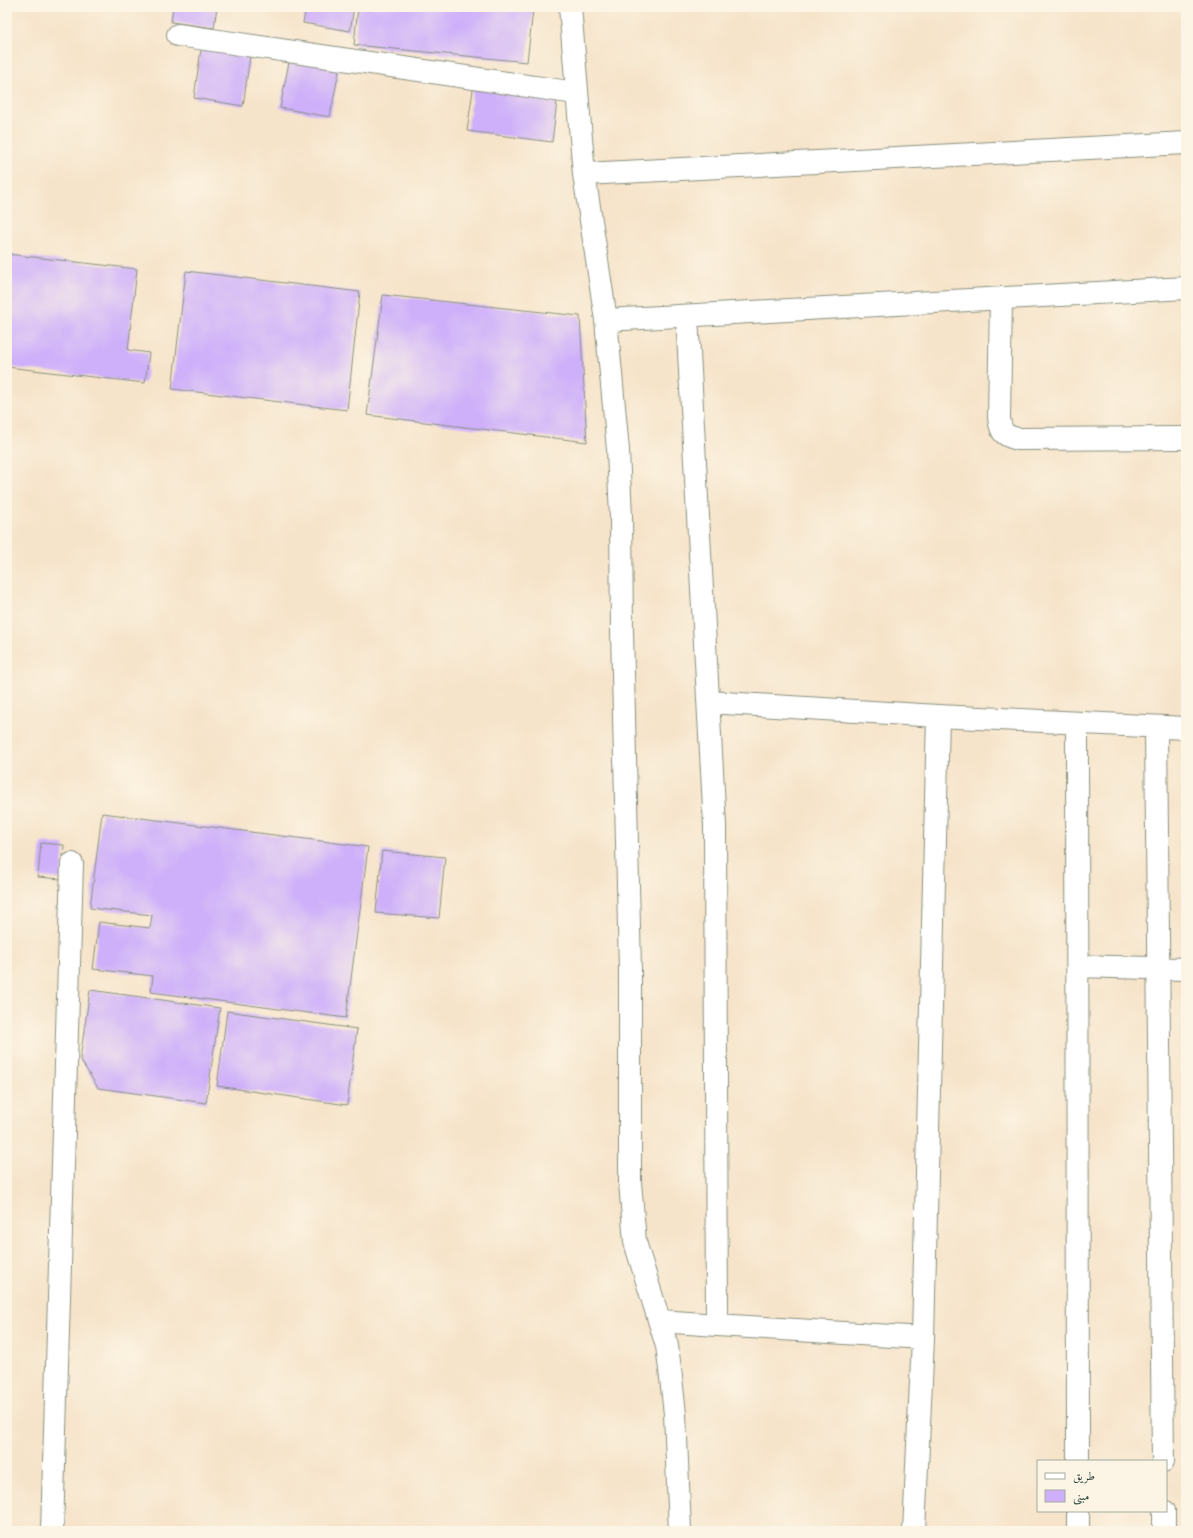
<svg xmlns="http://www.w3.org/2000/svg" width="1193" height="1538" font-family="'Old Standard TT',Amiri,serif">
	<rect width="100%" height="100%" fill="#fcf5e5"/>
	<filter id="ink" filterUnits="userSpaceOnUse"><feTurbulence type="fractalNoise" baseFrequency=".025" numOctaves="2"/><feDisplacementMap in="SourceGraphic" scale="8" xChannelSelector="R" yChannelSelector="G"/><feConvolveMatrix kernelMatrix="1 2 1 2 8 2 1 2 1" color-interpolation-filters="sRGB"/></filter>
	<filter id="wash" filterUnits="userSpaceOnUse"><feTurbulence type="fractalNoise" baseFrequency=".012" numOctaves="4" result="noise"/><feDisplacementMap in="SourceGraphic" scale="16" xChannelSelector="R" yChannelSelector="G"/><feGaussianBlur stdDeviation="0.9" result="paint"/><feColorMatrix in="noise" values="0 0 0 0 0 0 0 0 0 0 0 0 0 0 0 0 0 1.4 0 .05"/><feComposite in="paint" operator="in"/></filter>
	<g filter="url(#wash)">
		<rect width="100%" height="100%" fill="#f6e4ca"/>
		<g id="blocks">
			<path fill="#cdaffa" d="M173,7H217L214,28L171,22Z
				M306,7H354L350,31L303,23Z
				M358,7H499L533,10L527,62L354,45Z
				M202,42L251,49L243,106L194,98Z
				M290,57L340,66L330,117L280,108Z
				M474,83L558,93L552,142L467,131Z
				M7,254L137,269L128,350L149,353L145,383L7,367Z
				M186,271L360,292L347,410L172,389Z
				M383,295L580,316L587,442L367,415Z
				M102,813L368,847L346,1018L151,992L153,976L93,969L99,922L150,928L152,915L90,908Z
				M41,843L64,845L61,879L38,877Z
				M382,851L445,857L439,918L376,913Z
				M90,990L220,1008L206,1103L98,1088L80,1059Z
				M227,1011L357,1029L347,1105L217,1086Z"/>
		</g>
	</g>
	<g filter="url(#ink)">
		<use href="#blocks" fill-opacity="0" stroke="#8a907f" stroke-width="1"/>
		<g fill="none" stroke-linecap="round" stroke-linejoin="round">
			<g stroke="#8a907f" stroke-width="24">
				<path id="minor" d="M570,7L584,174L606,320L618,450L621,517L622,631L630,970V1182L635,1242L667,1346L670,1369L675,1414L680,1531
					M178,35L576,93
					M584,174L1186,143
					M1001,298L999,418C1001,432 1003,435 1017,439L1186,438
					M606,320L1186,288
					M708,702L938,716L1186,728
					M1077,723L1078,1461
					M1156,727L1163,1461
					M1078,966L1186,969
					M660,1321L717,1325L715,826L687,316
					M717,1325L923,1338
					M1164,1511V1531
					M52,1531L72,864
					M914,1531L923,1338L938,716
					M1078,1531V1511"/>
			</g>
			<use href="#minor" stroke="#fff" stroke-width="22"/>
		</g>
	</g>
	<rect width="1193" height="1538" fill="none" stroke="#fcf5e5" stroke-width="24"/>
	<rect x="1037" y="1460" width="130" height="52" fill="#fcf5e5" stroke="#a4ab9e"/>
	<rect x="1045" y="1473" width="20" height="6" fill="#ffffff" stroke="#a4ab9e"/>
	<text x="1073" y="1480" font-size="12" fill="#1f3d34">طريق</text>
	<rect x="1045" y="1490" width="20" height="12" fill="#cdaffa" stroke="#a4ab9e"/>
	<text x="1073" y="1500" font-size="12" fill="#1f3d34">مبنى</text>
</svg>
